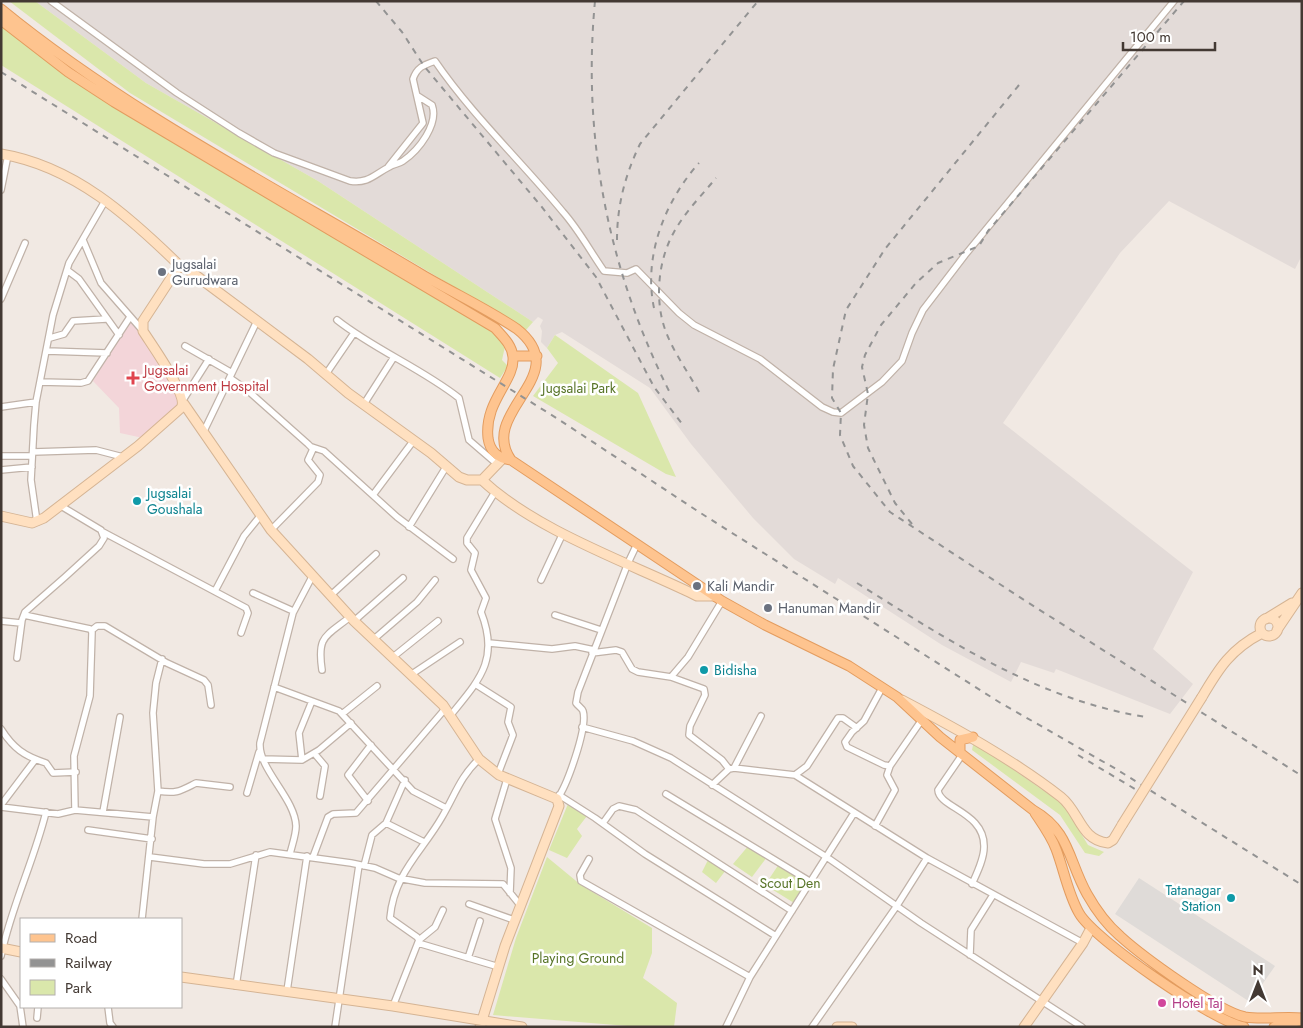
<svg xmlns="http://www.w3.org/2000/svg" width="1303" height="1028" font-family="Jost,sans-serif">
	<rect width="100%" height="100%" fill="#f1e9e3"/>
	<path fill="#e3dbd8" d="M35,1H1302V255L1295,269L1169,201L1120,253L1003,423L1193,572L1153,649L1193,684L1170,714L1056,669L1054,673L1021,662L1011,682L942,645L838,578L835,584L794,559L753,518L691,444L650,388L562,332L555,335L547,348L541,342L542,331L540,326L543,320L540,318L538,317L533,322L318,181L146,83Z"/>
	<path fill="#f3d5d9" d="M131,320L169,375L181,405L143,438L120,433L119,408L93,381Z"/>
	<path fill="#dae7ab" d="M9,1H35L146,83L318,181L533,322L526,330L130,93Z
		M1,23L70,75L485,324L506,342L502,360L508,366L500,378L1,65Z
		M555,335L638,393L676,477L666,474L533,396L558,363L547,348Z
		M973,745H978L1063,804L1088,845L1104,852L1099,856L1085,853L1060,815L972,750Z
		M570,799L590,812L577,829L582,836L567,858L549,850Z
		M749,845L767,857L752,877L733,864Z
		M710,856L729,866L716,883L702,872Z
		M547,857L581,885L652,928V953L643,978L677,1003L674,1027H640L493,1015L516,938Z
		M781,861L815,881L799,906L765,885Z"/>
	<path fill="#dfdbd8" d="M1139,878L1275,966L1250,1002L1115,914Z"/>
	<g fill="none" stroke-linecap="round" stroke-linejoin="round">
		<g stroke="#c0b2a8" stroke-width="8">
			<path id="street" d="M51,1L177,93L239,133L274,153L350,181C368,184 375,174 389,167C393,164 399,164 403,161C419,150 439,124 432,105L418,96
				M388,167L423,123L413,79C417,67 424,65 435,61C472,115 521,161 563,212C579,230 590,251 604,271L627,273L636,269L679,313L694,325L760,359L822,407L833,412L841,413L882,382L902,361L912,333L923,310L965,255L1174,1
				M1,190L8,155
				M83,240L101,283L143,331
				M67,270L79,279L119,335
				M1,299L25,243
				M337,320C375,350 421,368 459,398L469,440L498,465
				M50,338L64,334L73,321L106,319
				M185,346L232,373
				M47,351L107,353
				M326,374L354,333
				M230,378L246,389L308,444L313,449L308,460L320,475L318,482L271,530
				M40,382L81,383L88,381L130,317
				M183,400L209,359
				M364,404L394,357
				M1,407L36,402
				M203,433L257,321
				M312,447L324,451L397,517L453,559
				M33,452L96,450L123,457
				M1,456H32
				M1,470L32,467
				M373,495L414,440
				M37,522L31,480L34,425L36,402L53,315L69,263L105,201
				M409,527L446,467
				M103,532L246,608L248,613L241,633
				M541,580L563,533
				M215,591L244,536L261,515
				M253,593L293,611
				M331,595L376,554
				M24,615L90,629L92,632L90,696L74,756L75,810
				M555,615L601,630
				M1,621L21,623
				M354,621L403,578
				M92,630L97,626H105L167,663L204,680L208,685L211,705
				M374,639L417,602L435,580
				M489,643L552,649L575,646L594,650
				M592,653L616,650L622,652L632,669L638,672L671,677L688,657L722,601
				M393,657L438,621
				M17,658L22,620L25,612L65,577L99,546L104,538L101,530L61,506
				M322,670C317,636 325,637 350,617
				M412,674L460,642
				M671,677L704,689L705,695L690,726L689,735L722,760L729,769
				M475,684L511,707L508,722L513,735L498,774
				M274,687L339,711L413,791L446,808
				M882,688L864,721L852,732L845,742L847,747L884,765L890,766L921,721
				M342,714L377,686
				M450,716C479,680 500,660 481,612L486,598L471,570L475,553L467,543V538L495,492
				M582,727L633,741L671,758L828,858L921,923L1082,1027
				M1,729C13,748 24,756 46,763L53,773L76,772
				M314,753L325,766L320,796
				M962,755L938,790C939,808 985,812 984,847C984,859 977,873 972,884
				M262,759L302,760L319,750L351,723
				M302,760L299,733L312,701
				M734,768L761,716
				M795,775L927,858L1083,943
				M507,779L495,819L511,868L510,893
				M712,785L729,769L734,768L795,775L807,766L838,718H843L857,728
				M158,791C177,794 180,791 196,783L230,787
				M247,793L259,752
				M666,794L811,882
				M559,795L595,818L645,854L776,936
				M557,799C567,786 588,727 583,711C582,708 578,706 576,703L578,692L628,563L637,544
				M368,801L348,775L371,745
				M1,805L35,760
				M1,807L58,814L75,810L153,817
				M103,812L120,717
				M386,823L424,842
				M603,823L613,809L619,806L636,810L792,911
				M875,826L895,790L887,775L890,766
				M88,830L152,839
				M290,854C292,845 296,835 296,826C295,798 258,769 260,743L293,613L313,575
				M150,857L204,864H230L270,852L351,863L375,868L398,878L425,883L503,884L520,905
				M313,857L328,817L333,814L356,813L445,709
				M589,859L580,875L581,881L750,977
				M364,866L372,835L386,823L405,780
				M469,904L514,920
				M142,919L153,817L158,791L153,713L156,683L162,659
				M419,940L435,927L443,910
				M418,943L499,967
				M970,955L971,930L993,895
				M1,956C11,907 34,861 46,812
				M468,958L480,921
				M1,979L20,1006L23,1027
				M236,986L256,855
				M287,991L307,856
				M393,1006L419,940L417,937L390,918C394,873 422,852 442,817C455,795 460,777 479,759
				M108,1007L110,1023L113,1027
				M37,1018L38,1007
				M335,1027L359,865
				M726,1027L750,977L854,813
				M812,1027L896,907L927,858"/>
		</g>
		<g stroke="#d5b494" stroke-width="11">
			<path id="secondary" d="M1,154C74,166 130,217 181,267
				M184,404L271,530L354,621L443,705L479,759L499,775L557,799L559,806L505,946L480,1027
				M482,480C534,529 624,561 689,592L697,596H716
				M1,516L32,523L44,518L138,446L181,408C189,396 151,344 143,331V321L177,269L181,267L186,268L308,359L348,393L431,453L459,477L467,480H482L507,454
				M1260 627a9 9 0 1 1 18 0a9 9 0 1 1-18 0Z
				M1266,619L1292,603
				M1277,630L1302,593
				M1202,697C1219,668 1231,649 1262,633
				M902,700C957,729 1012,759 1061,797C1080,812 1080,840 1108,843L1113,840L1122,825
				M1,948L21,952
				M181,977L393,1006L522,1027
				M837,1027H852
				M1024,1027L1083,943L1091,928"/>
		</g>
		<g stroke="#e39c5f" stroke-width="11">
			<path id="primary" d="M1,9C128,113 280,190 421,274C453,293 486,308 517,329C576,376 477,411 511,460L722,601L765,625L849,666L897,697L940,737L1033,810C1070,831 1068,860 1087,894C1096,910 1106,924 1120,936C1142,956 1217,1011 1245,1017C1263,1020 1283,1016 1302,1018
				M1,20L68,72L114,102L495,328C503,337 512,345 513,357C515,381 484,401 488,438C490,452 498,458 511,460
				M513,356H537
				M960,753V740L973,737
				M1035,813C1043,825 1051,836 1056,849C1064,870 1068,894 1079,913C1094,940 1213,1021 1244,1027
				M1274,1027L1302,1020"/>
		</g>
		<use href="#street" stroke="#fff" stroke-width="5.5"/>
		<use href="#secondary" stroke="#ffe0c0" stroke-width="9"/>
		<use href="#primary" stroke="#fec48f" stroke-width="9"/>
		<path stroke="#939393" stroke-width="2" stroke-dasharray="6 6" stroke-linecap="butt" d="M376,1L402,32L424,66L541,206L596,277L654,387L683,425
			M595,1C582,137 608,269 669,391
			M1,72L558,419L699,512L999,702L1116,769L1302,885
			M1019,85L885,249L846,310L833,369L832,398L841,413L840,435L853,466L890,512L1024,600L1302,776
			M617,240C617,206 625,175 640,144L758,1
			M654,308C643,256 665,201 699,163
			M699,392C688,372 674,353 666,332C654,301 658,260 674,232C685,212 702,195 716,178
			M912,524L895,503L868,448L864,425L868,394L862,367L865,355L881,325L916,283L938,263L979,246L988,231L1184,1
			M857,583C948,640 1038,700 1146,717
			M1078,755L1140,792"/>
		<g stroke="#d5b494" stroke-width="11" stroke-linecap="butt">
			<path id="secondary-bridge" d="M1122,825L1202,697"/>
		</g>
		<use href="#secondary-bridge" stroke="#ffe0c0" stroke-width="9"/>
	</g>
	<g fill="#6b7280" stroke="#fff" stroke-width="2">
		<circle cx="162" cy="272" r="5"/>
		<circle cx="697" cy="586" r="5"/>
		<circle cx="768" cy="608" r="5"/>
	</g>
	<path fill="#e0444e" stroke="#fff" stroke-width="2" d="M130.5 370.5h5v5h5v5h-5v5h-5v-5h-5v-5h5z"/>
	<g fill="#0f9aa8" stroke="#fff" stroke-width="2">
		<circle cx="137" cy="501" r="5"/>
		<circle cx="704" cy="670" r="5"/>
		<circle cx="1231" cy="898" r="5"/>
	</g>
	<circle fill="#d1479c" stroke="#fff" stroke-width="2" cx="1162" cy="1003" r="5"/>
	<g text-anchor="middle" stroke-width="5" stroke-linejoin="round" paint-order="stroke">
		<g font-size="14" fill="#5b616d" stroke="#fff" text-anchor="start">
			<text x="172" y="269">Jugsalai<tspan x="172" dy="16">Gurudwara</tspan></text>
			<text x="707" y="591">Kali Mandir</text>
			<text x="778" y="613">Hanuman Mandir</text>
		</g>
		<g font-size="14" fill="#be3a42" stroke="#fff" text-anchor="start">
			<text x="144" y="375">Jugsalai<tspan x="144" dy="16">Government Hospital</tspan></text>
		</g>
		<g font-size="14" fill="#577427" stroke="#fff">
			<text x="579" y="393">Jugsalai Park</text>
			<text x="790" y="888">Scout Den</text>
			<text x="578" y="963">Playing Ground</text>
		</g>
		<g font-size="14" fill="#0d838f" stroke="#fff" text-anchor="start">
			<text x="147" y="498">Jugsalai<tspan x="147" dy="16">Goushala</tspan></text>
			<text x="714" y="675">Bidisha</text>
			<text x="1221" y="895" text-anchor="end">Tatanagar<tspan x="1221" dy="16">Station</tspan></text>
		</g>
		<g font-size="14" fill="#b23c85" stroke="#fff" text-anchor="start">
			<text x="1172" y="1008">Hotel Taj</text>
		</g>
	</g>
	<rect width="1303" height="1028" fill="none" stroke="#433933" stroke-width="5"/>
	<rect x="20" y="918" width="162" height="90" fill="#ffffff" stroke="#b4b0ad"/>
	<rect x="30" y="934" width="25" height="8" fill="#fec48f" stroke="#b4b0ad"/>
	<text x="65" y="943" font-size="15" fill="#433933">Road</text>
	<rect x="30" y="959" width="25" height="8" fill="#939393" stroke="#b4b0ad"/>
	<text x="65" y="968" font-size="15" fill="#433933">Railway</text>
	<rect x="30" y="980" width="25" height="15" fill="#dae7ab" stroke="#b4b0ad"/>
	<text x="65" y="993" font-size="15" fill="#433933">Park</text>
	<g transform="translate(1258 983)" stroke="#ffffff" stroke-width="4" paint-order="stroke">
	<path d="M0-4L9 19L0 12L-9 19Z" fill="#433933"/>
	<text y="-8" font-size="14" font-weight="bold" text-anchor="middle" fill="#433933">N</text>
	</g>
	<path d="M1123 42v8h92v-8" fill="none" stroke="#433933" stroke-width="2.5"/>
	<text x="1130" y="42" font-size="15" fill="#433933" stroke="#ffffff" stroke-width="4" paint-order="stroke">100 m</text>
</svg>
